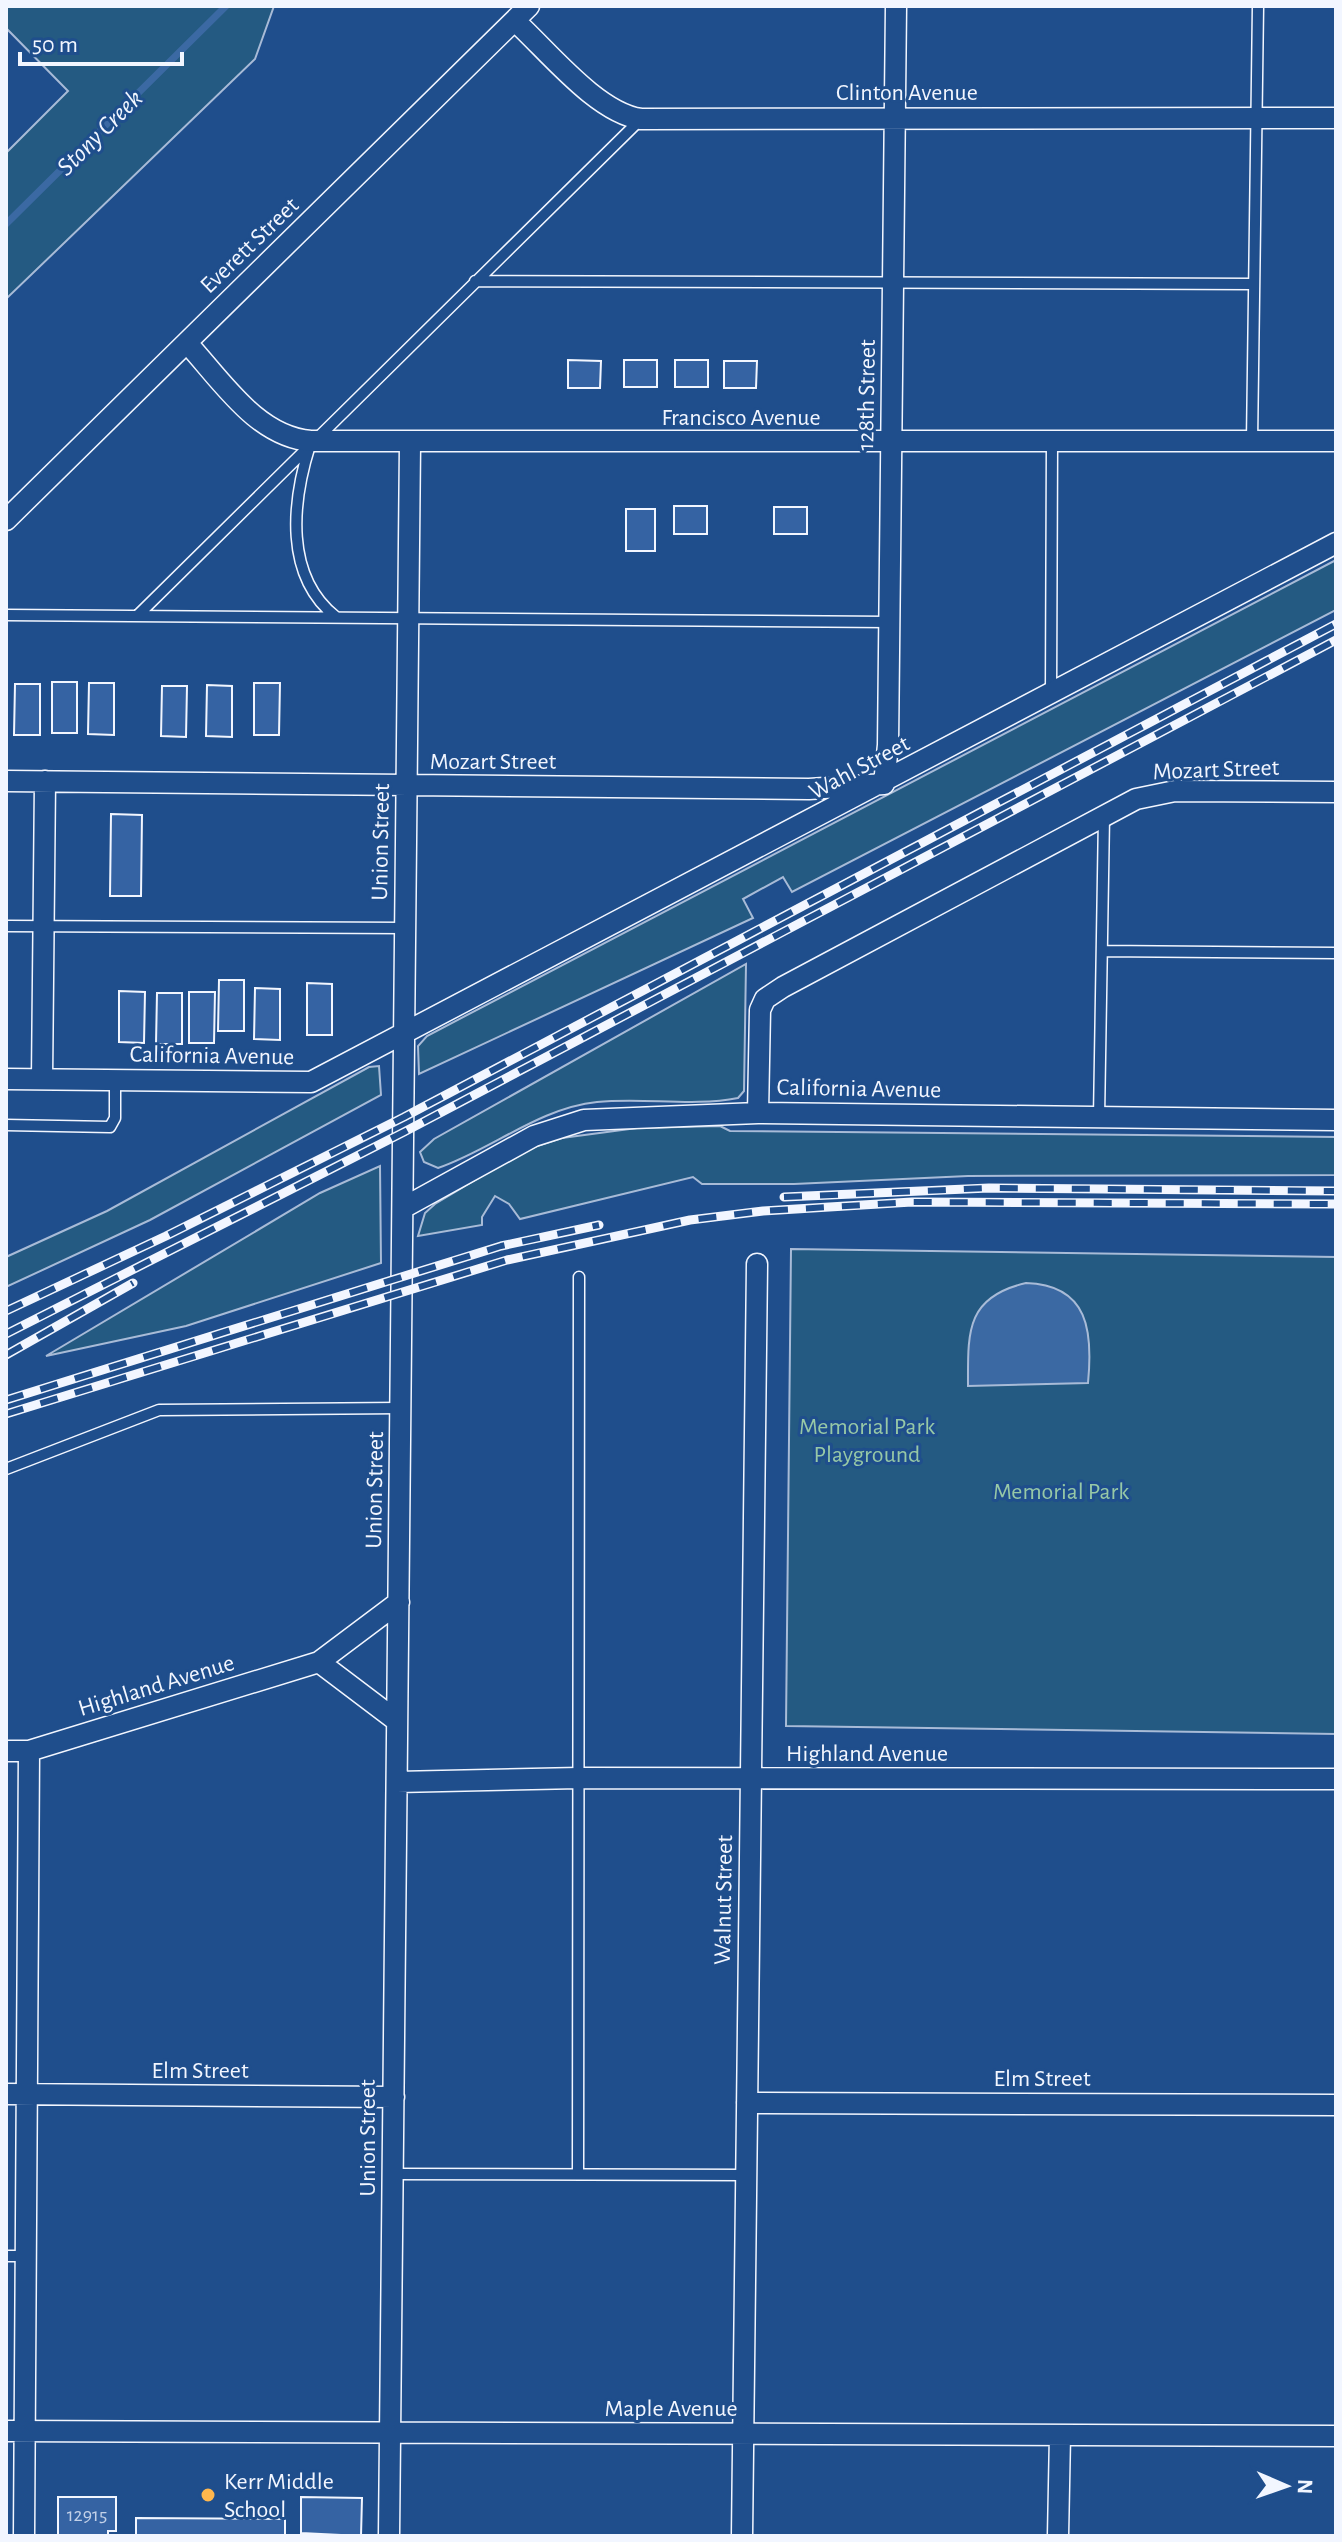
<svg xmlns="http://www.w3.org/2000/svg" width="1342" height="2542" font-family="'Alegreya Sans',sans-serif">
	<rect width="100%" height="100%" fill="#1f4e8c"/>
	<path fill="#245a82" stroke="#a8bbd7" stroke-width="2" d="M6,6H274L255,59L6,299V153L68,91L6,28Z
		M1336,560V610L792,892L783,877L743,899L753,918L419,1074L418,1046L427,1036Z
		M746,964L744,1091L738,1098C692,1107 643,1097 597,1102C539,1108 491,1150 438,1168L424,1162L420,1152L434,1139Z
		M379,1066L381,1095L150,1220L6,1287V1257L107,1211L369,1067Z
		M720,1126L730,1131L1336,1137V1175L968,1176L794,1184H702L693,1177L520,1219L509,1204L495,1196L482,1217V1225L418,1236L425,1213L435,1204L525,1150L562,1138L637,1128Z
		M380,1166L381,1263L186,1326L46,1356L320,1193Z
		M791,1249L1336,1257V1734L786,1726Z"/>
	<path fill="#3b69a3" stroke="#a8bbd7" stroke-width="2" d="M1026,1283C1089,1285 1093,1332 1088,1383L968,1386C968,1333 965,1297 1026,1283Z"/>
	<g fill="none" stroke-linecap="round" stroke-linejoin="round">
		<path stroke="#3b69a3" stroke-width="7" d="M6,224L226,6"/>
	</g>
	<path fill="#3563a3" stroke="#f2f6ff" stroke-width="2" d="M568,360L601,361L600,388H568Z
		M624,360H657V387H624Z
		M675,360H708V387H675Z
		M724,361H757L756,388H724Z
		M674,506H707V534H674Z
		M774,507H807V534H774Z
		M626,509H655V551H626Z
		M52,682H77V733H52Z
		M89,683H114V735L88,734Z
		M254,683H280L279,735H254Z
		M15,684H40V735H14Z
		M207,685L232,686V737L206,736Z
		M162,686H187L186,737L161,736Z
		M111,814L142,815L141,896H110Z
		M219,980H244V1031H218Z
		M307,983L332,984V1035H307Z
		M255,988L280,989V1040L254,1039Z
		M119,991L145,992L144,1043L119,1042Z
		M189,992H215L214,1043H189Z
		M157,993H182V1044H156Z
		M58,2497H116V2531H108V2536H58Z
		M301,2497L362,2498L361,2536L301,2533Z
		M136,2518L285,2519V2536H136Z"/>
	<g fill="none" stroke-linecap="round" stroke-linejoin="round">
		<g stroke="#f2f6ff" stroke-width="13">
			<path id="lane" d="M475,281L1254,284
				M1252,442L1258,6
				M310,445C292,502 284,576 336,617
				M6,615L889,622
				M137,616L641,119
				M1051,693L1052,442
				M6,926L406,928
				M1102,951L1336,953
				M1099,1118L1104,816
				M6,1125L110,1127L115,1118V1080
				M6,1469L159,1410L401,1408
				M393,2174L746,2175
				M578,2174L579,1277
				M6,2256H26"/>
		</g>
		<g stroke="#f2f6ff" stroke-width="23">
			<path id="street" d="M515,21C548,51 597,113 641,119L1336,118
				M187,343C222,381 257,437 311,441H1336
				M6,520L529,6
				M6,781L809,789L884,784L888,745L896,6
				M6,1079L311,1082L1336,543
				M42,1079L45,781
				M758,1113L760,1010L765,999L783,987L1136,799L1175,791L1336,792
				M403,1208L534,1136L584,1120L758,1113L1336,1120
				M319,1662L397,1721
				M6,1751H29L319,1662L399,1602
				M397,1782L579,1778L1336,1779
				M6,2094L394,2097
				M747,2103L1336,2105
				M6,2431L1336,2436
				M24,2536L29,1751
				M389,2536L410,444
				M742,2536L757,1264
				M1058,2536L1060,2435"/>
		</g>
		<use href="#lane" stroke="#1f4e8c" stroke-width="10"/>
		<use href="#street" stroke="#1f4e8c" stroke-width="20"/>
		<g stroke="#f2f6ff" stroke-width="9">
			<path id="rail" d="M784,1197L989,1188L1336,1191
				M6,1311L166,1236L404,1117L1336,624
				M6,1334L404,1132L1336,640
				M6,1355L133,1283
				M6,1400L501,1246L599,1225
				M6,1414L507,1260L690,1220L763,1211L912,1202L1336,1204"/>
		</g>
		<use href="#rail" stroke="#1f4e8c" stroke-width="6" stroke-dasharray="18" stroke-linecap="butt"/>
	</g>
	<circle fill="#ffb74d" stroke="#1f4e8c" stroke-width="3" cx="208" cy="2495" r="8"/>
	<g text-anchor="middle" stroke-width="6" stroke-linejoin="round" paint-order="stroke">
		<g font-size="20" fill="#c3d1e8">
			<text x="87" y="2521">12915</text>
		</g>
		<g font-size="24" fill="#f2f6ff" stroke="#1f4e8c">
			<text x="907" y="100">Clinton Avenue</text>
			<text transform="translate(249 245) rotate(-44)" y="8">Everett Street</text>
			<text transform="translate(866 395) rotate(-89)" y="8">128th Street</text>
			<text x="741" y="425">Francisco Avenue</text>
			<text x="493" y="769">Mozart Street</text>
			<text transform="translate(859 767) rotate(-28)" y="8">Wahl Street</text>
			<text transform="translate(1216 769) rotate(-2)" y="8">Mozart Street</text>
			<text transform="translate(380 842) rotate(-89)" y="8">Union Street</text>
			<text transform="translate(212 1055) rotate(1)" y="8">California Avenue</text>
			<text transform="translate(859 1088) rotate(1)" y="8">California Avenue</text>
			<text transform="translate(374 1490) rotate(-89)" y="8">Union Street</text>
			<text transform="translate(156 1685) rotate(-17)" y="8">Highland Avenue</text>
			<text x="867" y="1761">Highland Avenue</text>
			<text transform="translate(723 1900) rotate(-89)" y="8">Walnut Street</text>
			<text x="200" y="2078">Elm Street</text>
			<text x="1042" y="2086">Elm Street</text>
			<text transform="translate(367 2138) rotate(-90)" y="8">Union Street</text>
			<text x="671" y="2416">Maple Avenue</text>
		</g>
		<g font-size="24" fill="#97c8a6" stroke="#1f4e8c">
			<text x="867" y="1434">Memorial Park<tspan x="867" dy="28">Playground</tspan></text>
			<text x="1061" y="1499">Memorial Park</text>
		</g>
		<g font-size="24" fill="#f2f6ff" stroke="#1f4e8c" text-anchor="start">
			<text x="224" y="2489">Kerr Middle<tspan x="224" dy="28">School</tspan></text>
		</g>
		<g font-size="26" font-style="italic" fill="#f2f6ff" stroke="#1f4e8c">
			<text transform="translate(99 132) rotate(-45)" y="9">Stony Creek</text>
		</g>
	</g>
	<rect width="1342" height="2542" fill="none" stroke="#f2f6ff" stroke-width="16"/>
	<g transform="translate(1286 2486) rotate(92)" stroke="#1f4e8c" stroke-width="6" paint-order="stroke">
	<path d="M0-6L14 30L0 20L-14 30Z" fill="#f2f6ff"/>
	<text y="-12" font-size="22" font-weight="bold" text-anchor="middle" fill="#f2f6ff">N</text>
	</g>
	<path d="M20 52v12h162v-12" fill="none" stroke="#f2f6ff" stroke-width="4"/>
	<text x="32" y="52" font-size="24" fill="#f2f6ff" stroke="#1f4e8c" stroke-width="6" paint-order="stroke">50 m</text>
</svg>
